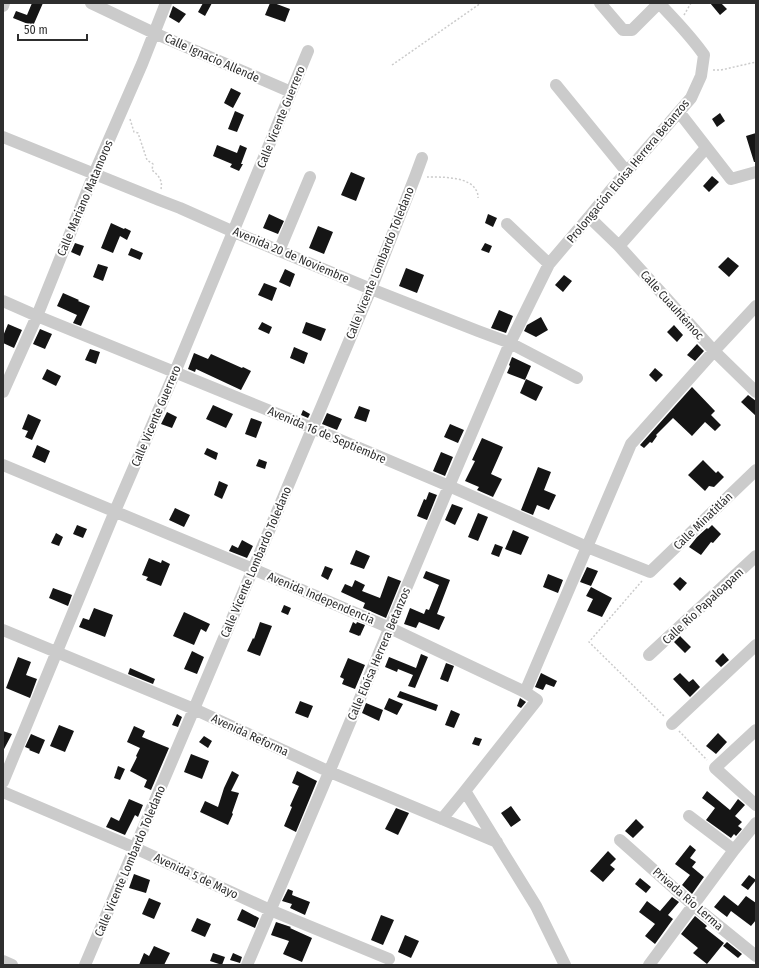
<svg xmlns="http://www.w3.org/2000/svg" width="759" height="968" font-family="'Fira Sans Condensed',sans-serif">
	<rect width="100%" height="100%" fill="#fff"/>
	<path fill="#151515" d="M32,3H43L33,26L13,18L16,11L27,15Z
		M203,3H212L205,16L198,12Z
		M270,3H274L290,9L285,22L265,15Z
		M710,3H721L727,9L720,15Z
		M173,6L186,14L179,23L169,17Z
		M231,88L241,93L233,108L224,103Z
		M235,111L244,115L237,132L228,129Z
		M720,113L725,121L717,127L712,119Z
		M756,133V162H754L746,136Z
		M217,145L237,153L240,145L247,148L241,164H243L239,171L230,167L232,164L213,156Z
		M351,172L365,178L356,201L341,195Z
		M712,176L719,182L709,192L703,186Z
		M269,214L284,221L278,234L263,228Z
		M488,214L497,218L493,227L485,223Z
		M111,223L124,229L125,228L131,231L127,240L120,236L113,253L101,248Z
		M318,226L333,232L324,254L309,248Z
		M75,243L84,246L80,256L71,252Z
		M485,243L492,246L489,253L481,250Z
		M131,248L143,253L140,260L128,255Z
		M728,257L739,266L729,277L718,267Z
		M98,264L108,267L103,281L93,277Z
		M406,268L424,275L417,293L399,286Z
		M285,269L295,274L290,287L279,282Z
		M564,275L572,281L563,292L555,285Z
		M264,283L277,288L272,301L258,295Z
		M63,293L79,300L78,301L90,306L81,326L73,323L77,315L57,306Z
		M499,310L513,316L506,333L491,328Z
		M541,317L548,330L536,337L524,331L527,325Z
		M262,322L272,327L269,334L258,329Z
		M306,322L326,329L321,341L302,333Z
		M8,324L22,330L14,348L3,343V336Z
		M674,325L683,335L677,342L667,332Z
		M40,329L52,334L45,349L33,344Z
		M697,344L704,351L695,361L687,355Z
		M294,347L308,353L304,364L290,358Z
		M90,349L100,352L96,364L85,360Z
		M194,353L208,359L211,354L242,368L243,367L251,371L241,390L196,369L195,372L188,369Z
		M512,357L531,366L525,380L507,373L510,366L509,365Z
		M655,368L663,375L656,382L649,375Z
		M47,369L61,376L56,386L42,379Z
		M526,379L543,387L536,401L520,393Z
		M692,387L715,411L711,415L721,425L715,431L705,422L692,436L673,418L656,435L657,436L652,443L650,442L644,448L640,445Z
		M748,395L756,401V416L741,402Z
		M213,405L233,414L226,428L206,419Z
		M359,406L370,410L366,422L354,418Z
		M303,410L310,414L308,418L301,415Z
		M167,412L177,417L172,428L161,424Z
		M327,413L342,419L337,430L322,424Z
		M28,414L41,420L32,440L25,437L28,431L22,429Z
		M251,418L262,422L256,438L245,434Z
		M450,424L464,430L458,443L444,437Z
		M482,438L503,447L491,474L502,479L493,497L477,490L479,487L465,481L475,461L472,460Z
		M37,445L50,451L45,463L32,457Z
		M207,448L218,453L216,460L204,454Z
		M441,452L453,457L445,476L433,471Z
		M259,459L267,462L265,469L256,466Z
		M703,460L716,473L718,471L724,477L714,487L709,486L705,491L688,475Z
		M538,467L551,472L544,490L556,495L549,510L537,505L533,515L521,510Z
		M219,481L228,485L222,499L214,495Z
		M429,492L437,495L427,520L417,516L424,499L426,500Z
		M452,504L463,508L455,525L445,520Z
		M175,508L190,515L184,527L169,520Z
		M478,513L488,517L478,541L468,537Z
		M77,525L87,529L83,538L73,534Z
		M712,525L721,534L713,543L711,542L701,555L689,547L697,537L707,528L708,529Z
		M513,530L529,537L521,555L505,549Z
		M56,533L63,537L59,546L51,543Z
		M242,540L253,546L247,558L229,551L232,545L238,548Z
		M495,544L503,547L499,557L491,554Z
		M356,550L370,556L364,569L350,564Z
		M149,558L161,563L162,560L170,564L161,586L146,580L148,577L142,575Z
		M325,566L333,569L328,580L321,576Z
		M587,567L598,571L591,586L580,582Z
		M426,571L450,580L437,614L445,617L439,630L419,622L416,628L404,624L410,608L424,614L426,609L429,610L439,585L423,578Z
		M548,574L563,580L558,593L543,587Z
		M388,576L401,581L386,618L363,608L365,603L341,592L345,584L352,587L355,580L365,585L362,591L380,598Z
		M680,577L687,583L680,591L673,584Z
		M591,587L612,598L602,617L587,611L593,599L586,596Z
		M53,588L72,595L68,606L49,598Z
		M284,605L291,608L288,615L281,612Z
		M94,608L113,615L105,637L79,627L83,618L89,620Z
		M184,612L210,624L206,632L201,629L194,645L173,636Z
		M260,622L272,626L260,656L247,651L253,638L254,639Z
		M353,622L356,624L357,622L365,625L360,636L359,635V636L349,632Z
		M680,636L691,647L685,653L674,642Z
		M192,651L204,657L197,674L184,669Z
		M723,653L729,660L721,667L715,661Z
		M421,654L428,657L415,688L408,686L413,675L398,669L397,672L385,667L389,657L416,668Z
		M18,657L31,662L26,675L37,679L30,698L6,688Z
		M348,658L365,665L355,689L342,684L344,679L340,677Z
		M446,663L454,666L448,682L440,679Z
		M130,668L155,679L153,684L128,674Z
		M541,673L557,681L554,687L546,684L543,690L535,687Z
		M680,673L689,682L693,679L700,687L690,697L673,679Z
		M400,691L438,705L436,711L397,697Z
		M389,698L403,704L397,715L384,709Z
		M520,698L526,702L521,708L517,706Z
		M300,701L313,706L308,718L295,713Z
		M366,703L383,710L379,721L362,713Z
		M451,710L460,714L454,728L445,725Z
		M177,714L182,717L178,727L172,725Z
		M59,725L74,731L65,752L50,746Z
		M134,726L145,731L142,737L169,748L151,790L144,787L147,780L130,771L137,757L136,756L140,748L127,742Z
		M3,731L12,734L3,751Z
		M718,733L727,742L716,754L706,746Z
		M31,734L45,740L39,754L29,750L30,749L25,747Z
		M204,736L212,741L208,748L199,742Z
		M475,737L482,739L479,746L472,744Z
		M191,754L209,761L202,779L184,772Z
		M118,766L125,769L120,780L114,778Z
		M232,771L239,775L231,791L239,793L232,813L233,814L228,825L200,812L205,801L218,807L224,788Z
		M297,771L317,781L296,832L284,826L292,807L290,806L299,786L292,783Z
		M707,791L730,810L738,799L745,805L735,816L742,822L738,826L742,829L736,836L734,834L731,838L706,820L715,808L702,798Z
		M129,799L143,805L138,817L135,815L125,835L106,827L111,817L119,821Z
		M511,806L521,820L511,827L501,813Z
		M396,808L409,813L398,835L385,829Z
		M636,819L644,827L633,838L625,831Z
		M690,845L696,850L690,858L696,862L692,867L704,877L692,894L682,885L690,875L675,864Z
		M608,851L616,859L610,865L615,869L603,882L590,871Z
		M134,874L150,880L146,893L129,888Z
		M749,875L756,880L748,890L741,885Z
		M640,878L651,887L646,893L635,884Z
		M288,889L293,891L292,895L310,902L305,915L290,908L292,904L282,901Z
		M724,895L738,906L746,896L756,903V920L751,926L731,911L727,917L714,907Z
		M672,897L679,902L668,915L673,919L655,944L645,936L655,924L639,912L647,901L660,911Z
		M149,898L161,903L154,919L142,914Z
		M242,909L259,918L255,928L237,920Z
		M381,915L394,920L383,945L371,940Z
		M695,916L707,926L705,928L724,943L707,964L693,953L698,948L681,934Z
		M197,918L211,924L205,937L191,931Z
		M276,922L291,927L290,928L312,938L302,962L283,954L289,941L271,935Z
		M405,935L419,941L411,958L398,952Z
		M727,942L742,954L738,958L723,946Z
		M154,946L170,953L164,965H139L144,953L149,956Z
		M213,953L225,957L222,965L210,961Z
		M233,953L242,957L240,963L230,960Z"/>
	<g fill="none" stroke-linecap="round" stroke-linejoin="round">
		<path stroke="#cbcbcb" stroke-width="1.5" stroke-dasharray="2 2" stroke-linecap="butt" d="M684,15L691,3
			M392,65L481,3
			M713,70H721L756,62
			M130,119L134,132L138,133L147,160L153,164L152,170C158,175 163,180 161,189
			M427,177C441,177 471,176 477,192C478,194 478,196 478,198
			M642,581L589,642L665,717
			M679,731L707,760"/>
		<path stroke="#cbcbcb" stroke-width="12" d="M91,3L154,33L291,92
			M600,3L623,30H632L659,3
			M3,6L4,3
			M556,85L627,172
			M679,112L731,179L756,172
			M3,137L159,200L180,208L234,232L371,289L478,331L510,343L577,378
			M589,217L619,246L714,351L756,392
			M507,224L549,264
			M619,246L706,148
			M279,251L310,177
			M3,301L37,316L312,428L449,486L587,547L650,572L756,470
			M3,392L37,316L94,174L142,64L166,3
			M3,465L253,569L390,628L525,692L537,700L465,791L536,906L565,965
			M3,630L194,709L330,772L497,842
			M649,655L756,556
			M525,692L631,444L714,351L756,306
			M672,724L756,645
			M756,730L715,768L756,805
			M3,782L115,511L175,372L308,51
			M3,792L135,848L270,910L389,959
			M689,816L734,850
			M442,819L465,791
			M620,840L693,905L756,956
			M3,961L12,965
			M85,965L194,709L371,289L415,177L422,158
			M247,965L322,789L449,486L510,343L549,264L589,217L610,191L691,98L701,76L704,55C691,36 675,20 659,3
			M649,965L734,850L756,823"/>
	</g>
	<g text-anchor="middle" stroke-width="4" stroke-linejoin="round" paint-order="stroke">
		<g font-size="12" fill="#2e2e2e" stroke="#fff">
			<text transform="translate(212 58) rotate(24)" y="4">Calle Ignacio Allende</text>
			<text transform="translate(281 117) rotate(-68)" y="4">Calle Vicente Guerrero</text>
			<text transform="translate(628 171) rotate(-50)" y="4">Prolongación Eloísa Herrera Betanzos</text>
			<text transform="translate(85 198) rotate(-67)" y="4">Calle Mariano Matamoros</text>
			<text transform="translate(291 255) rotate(23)" y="4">Avenida 20 de Noviembre</text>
			<text transform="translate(380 263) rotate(-68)" y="4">Calle Vicente Lombardo Toledano</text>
			<text transform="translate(672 305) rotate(48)" y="4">Calle Cuauhtémoc</text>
			<text transform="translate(156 416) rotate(-67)" y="4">Calle Vicente Guerrero</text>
			<text transform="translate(327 435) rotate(23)" y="4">Avenida 16 de Septiembre</text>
			<text transform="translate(703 521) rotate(-44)" y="4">Calle Minatitlán</text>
			<text transform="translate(256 562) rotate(-67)" y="4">Calle Vicente Lombardo Toledano</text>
			<text transform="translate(321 598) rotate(23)" y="4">Avenida Independencia</text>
			<text transform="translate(703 606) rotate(-43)" y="4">Calle Río Papaloapam</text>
			<text transform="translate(379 654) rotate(-67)" y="4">Calle Eloísa Herrera Betanzos</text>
			<text transform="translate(250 735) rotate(25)" y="4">Avenida Reforma</text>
			<text transform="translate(130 861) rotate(-67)" y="4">Calle Vicente Lombardo Toledano</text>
			<text transform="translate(196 876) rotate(25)" y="4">Avenida 5 de Mayo</text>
			<text transform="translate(688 899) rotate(41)" y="4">Privada Río Lerma</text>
		</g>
	</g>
	<rect width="759" height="968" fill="none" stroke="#2e2e2e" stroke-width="8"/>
	<path d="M18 34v6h69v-6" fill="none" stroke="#2e2e2e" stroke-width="2"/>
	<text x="24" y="34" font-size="12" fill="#2e2e2e" stroke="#ffffff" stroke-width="3" paint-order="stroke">50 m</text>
</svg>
